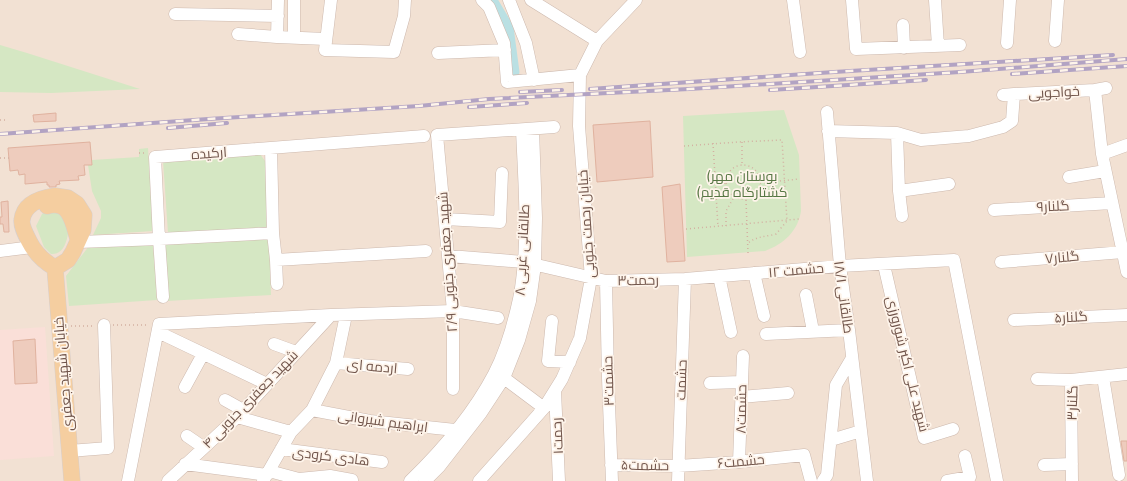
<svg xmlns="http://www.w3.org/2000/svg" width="1127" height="481" font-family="'Public Sans',Cairo,sans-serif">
	<rect width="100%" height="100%" fill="#fbf0e4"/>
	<path fill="#f2e1d3" d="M0,0H1127V481H0Z"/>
	<path fill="#fadfd8" d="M45,327L54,456L0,460V330Z"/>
	<path fill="#d5e7c3" d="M0,45L27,53L140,89L51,93L0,92Z
		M784,110L799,155L801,211C798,231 784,244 765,251L687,257L683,116Z
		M148,148L153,231L93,235L101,218V211L92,191L88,165H92V160L139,157V149Z
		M260,154L265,161L268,229L168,233L163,161Z
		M47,211H61L69,225C68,236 66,255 51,254L44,247L36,226L42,214Z
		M269,238L271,295L167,301L164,244Z
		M153,242L157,300L69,306L66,276L89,246Z"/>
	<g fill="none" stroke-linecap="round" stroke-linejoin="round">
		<path stroke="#bae0e3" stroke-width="9" d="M493,0L509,27L515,72"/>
	</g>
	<path fill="#eeccbd" stroke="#e0b29f" d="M56,113V121L34,122L33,115Z
		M650,121L653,177L597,182L593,125Z
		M90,142L92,165H84L85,175L78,176L79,180L59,181L60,184L56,185V187H49V185H47V182L25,184V174L19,175L18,170L10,171L8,148Z
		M680,184L685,261L667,262L662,187Z
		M8,201L9,232H4L3,224H0V217H2L1,202Z
		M35,339L37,383L15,384L13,341Z
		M1121,441H1127V461H1124Z"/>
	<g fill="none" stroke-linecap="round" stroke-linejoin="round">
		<g stroke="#cdb9ae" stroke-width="13">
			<path id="minor" d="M278,0L277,37L326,39
				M294,0V37
				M331,0L325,50L394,52L404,16L405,0
				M482,0L489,7L504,43L507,82L580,75
				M509,0L526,43L534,80
				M531,0L597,41
				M793,0L800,52
				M852,0L856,49L960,45
				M935,0L938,46
				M175,14L278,16
				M903,25L904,48
				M238,34L277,37
				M1055,41L1058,0
				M1007,43L1010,0
				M438,53L505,50
				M1106,88L1095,90L1102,154L1127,272
				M1014,94L1095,90
				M827,112L840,266L849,330L867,481
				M828,131L897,133L921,140L969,136L1003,127L1012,121L1014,94L1003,95
				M897,133L899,191L949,184
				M1102,154L1127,145
				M1069,177L1105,171
				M899,191L902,216
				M994,210L1112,203
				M445,219L500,222L502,173
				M273,233L276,260L426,251
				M78,242L159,239L155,157L424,136
				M0,251L32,247
				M449,256L524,262L606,281L685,279L840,266L954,260L997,481
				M276,260L277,284
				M1001,262L1123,252
				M884,265L924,438L953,429
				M754,273L764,316
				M719,276L731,332
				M606,281L608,378L612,481
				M806,295L813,331
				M163,297L159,239L273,233L271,148
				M1014,320L1127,315
				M552,321L548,361L570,362
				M158,332L267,384
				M766,334L849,330
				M274,344L296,352
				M336,363L408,369
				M1103,377L1119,475
				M504,378L544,408
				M1037,379L1071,380
				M710,383L741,382
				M185,387L203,354
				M453,389V311L437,135L554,127
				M555,391L559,481
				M741,397L788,393
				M225,400L243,410
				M312,410L370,421L455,430
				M237,417L291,432
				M187,436L203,447
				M831,440L861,431
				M281,449L382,462
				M69,451L108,448L104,325
				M739,462L743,356
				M185,464L267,475
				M611,465L678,466L739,462L804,455L811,481
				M1044,465L1072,464
				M269,471L299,479L330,476L352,480
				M128,481L159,324L331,315L453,311L498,318
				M168,481L237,417L331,315
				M263,481L291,432L312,410L336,363L346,315
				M410,481C442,450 473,414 494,374C505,353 514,322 519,299C521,291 522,281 523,272C528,225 524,177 522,130
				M425,481L439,467L481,413L504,378L519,340L530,301L535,265L536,218L533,129
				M479,481L544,408L562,379L580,338L591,278L579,126L580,75L597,41L636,0
				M678,481L685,279
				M823,481L827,475L836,385L852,358
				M947,481L970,477L965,456
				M1072,481L1071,380L1127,374"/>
		</g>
		<g stroke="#d7cfcd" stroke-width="17">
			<path id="major" d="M55,196L68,198L77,204L84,215L83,230L73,252L68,260L55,268C43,261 35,253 29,241C26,235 21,226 22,220C24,203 41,198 55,196Z
				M47,206C70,199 73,223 78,239
				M55,268L72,481"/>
		</g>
		<path stroke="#d3b0a1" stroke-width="1.5" stroke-dasharray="1 3" stroke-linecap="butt" d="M0,120H8
			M742,142V166
			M713,143L718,227
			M684,146L738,142L782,140L787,221L776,234C765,237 756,236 747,244
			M139,153H146
			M0,158H11
			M726 182a17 17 0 1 1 34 0a17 17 0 1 1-34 0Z
			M760,183L799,179
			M716,184L726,183
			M746,200L748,253
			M726,226V211L734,197
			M686,229L799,219
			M113,325H149
			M71,326H93"/>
		<use href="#minor" stroke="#fff" stroke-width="12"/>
		<use href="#major" stroke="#f5cea0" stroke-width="16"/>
		<g stroke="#b2a3c3" stroke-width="4">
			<path id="rail" d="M1012,74L1127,66
				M590,89L834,72L1113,55
				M770,90L926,80
				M520,92L562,90
				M469,107L527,103
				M168,128L227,123
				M0,134L208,119L419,106L489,99L689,89L960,72L1127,59"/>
		</g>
		<use href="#rail" stroke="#fef4ea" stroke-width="2.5" stroke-dasharray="8" stroke-linecap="butt"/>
	</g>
	<g text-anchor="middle" stroke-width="3.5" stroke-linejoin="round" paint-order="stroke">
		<g font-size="14" fill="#71554b" stroke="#fef4ea">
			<text transform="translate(1054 92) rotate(-3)" y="5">خواجویی</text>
			<text transform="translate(209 153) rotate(-4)" y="5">ارکیده</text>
			<text transform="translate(1053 206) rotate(-3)" y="5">گلنار۹</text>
			<text transform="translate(586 224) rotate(-94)" y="5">خیابان رحمت جنوبی</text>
			<text transform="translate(522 250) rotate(-87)" y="5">طالقانی غربی ۸</text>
			<text transform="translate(1062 257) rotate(-5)" y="5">گلنار۷</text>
			<text transform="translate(447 262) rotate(-94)" y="5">شهید جعفری جنوبی ۲/۹</text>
			<text transform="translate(796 270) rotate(-5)" y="5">حشمت ۱۲</text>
			<text transform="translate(638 280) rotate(-1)" y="5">رحمت۳</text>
			<text transform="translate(844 297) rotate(82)" y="5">طالقانی ۱۸/۱</text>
			<text transform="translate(1071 317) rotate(-3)" y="5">گلنار۵</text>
			<text transform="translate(908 364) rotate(76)" y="5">شهید علی اکبر شورورزی</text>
			<text transform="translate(372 366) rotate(5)" y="5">اردمه ای</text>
			<text transform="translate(63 374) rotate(-95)" y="5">خیابان شهید جعفری</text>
			<text transform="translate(681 380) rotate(-88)" y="5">حشمت</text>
			<text transform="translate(608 381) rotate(-92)" y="5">حشمت۳</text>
			<text transform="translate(250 399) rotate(-46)" y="5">شهید جعفری جنوبی ۴</text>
			<text transform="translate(1072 403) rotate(-88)" y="5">گلنار۳</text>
			<text transform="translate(741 409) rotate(-89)" y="5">حشمت۸</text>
			<text transform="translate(383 421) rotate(8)" y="5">ابراهیم شیروانی</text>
			<text transform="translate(557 436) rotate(-93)" y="5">رحمت۱</text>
			<text transform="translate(331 456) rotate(7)" y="5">هادی کرودی</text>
			<text transform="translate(741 461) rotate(-5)" y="5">حشمت۶</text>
			<text transform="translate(645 465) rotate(1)" y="5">حشمت۵</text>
		</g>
		<g font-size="14" fill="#577744" stroke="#fef4ea">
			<text x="742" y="181">(بوستان مهر<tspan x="742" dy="16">(کشتارگاه قدیم</tspan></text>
		</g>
	</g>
</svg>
